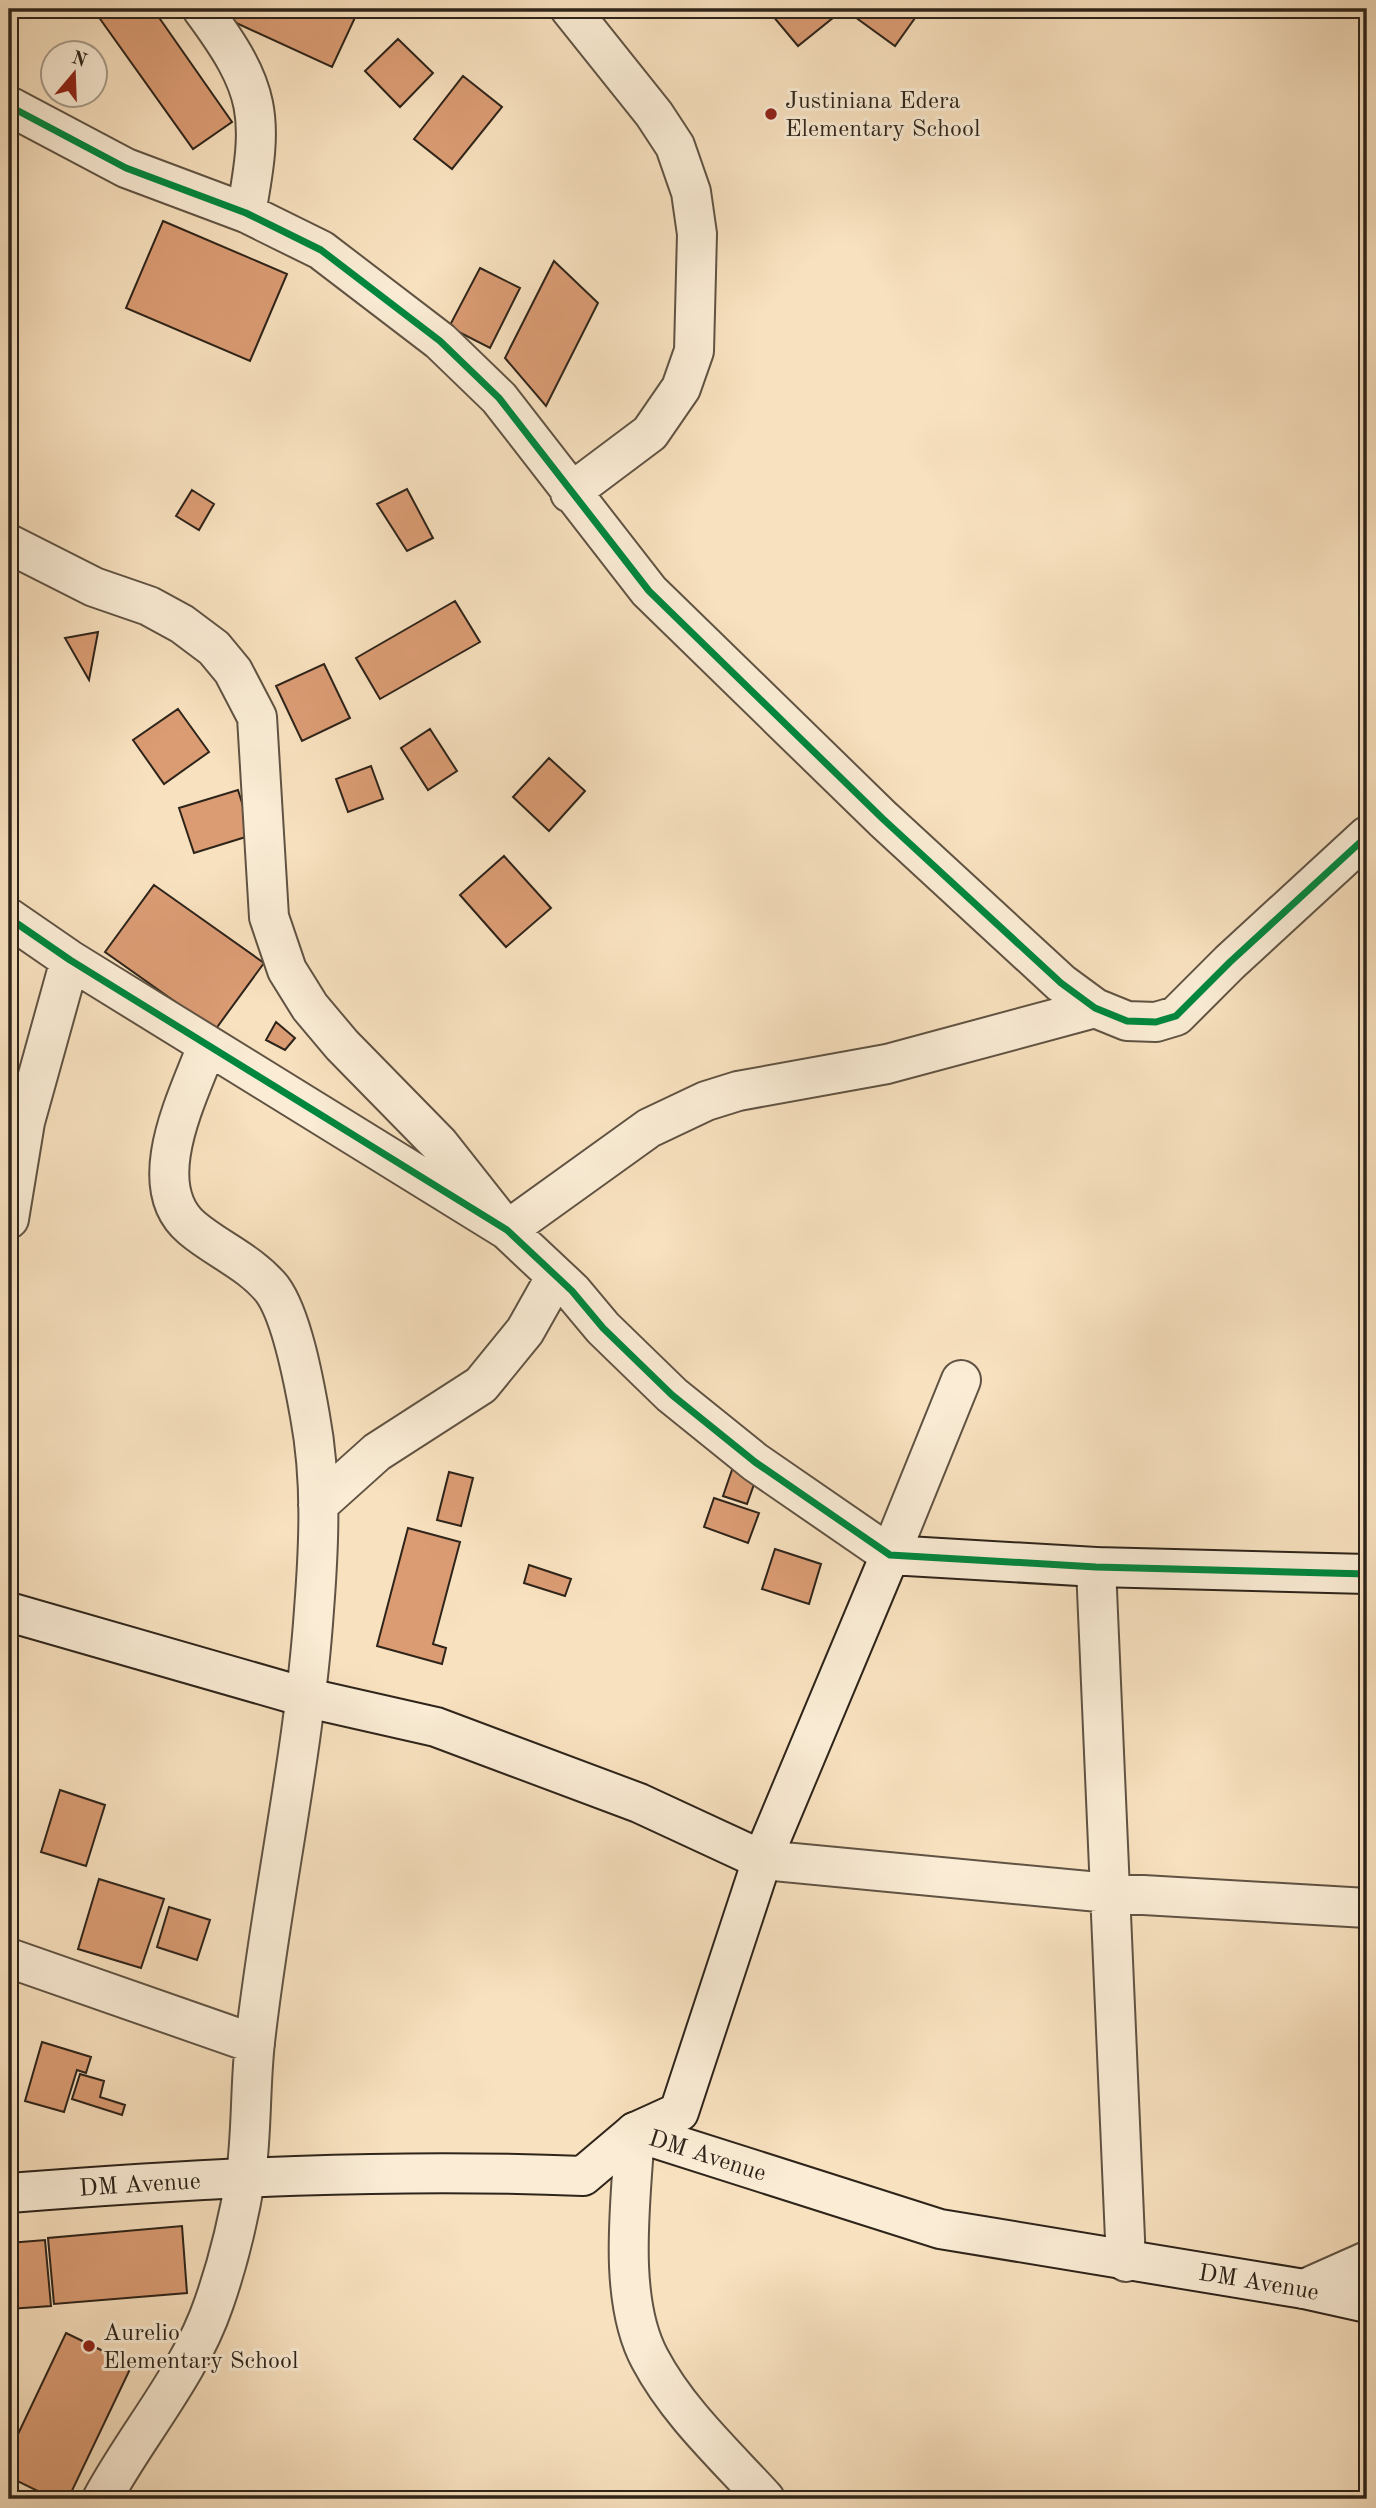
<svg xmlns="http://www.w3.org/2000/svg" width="1376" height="2508" font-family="'Old Standard TT',serif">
	<rect width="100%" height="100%" fill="#f8e1bf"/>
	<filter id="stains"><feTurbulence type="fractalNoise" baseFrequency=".00286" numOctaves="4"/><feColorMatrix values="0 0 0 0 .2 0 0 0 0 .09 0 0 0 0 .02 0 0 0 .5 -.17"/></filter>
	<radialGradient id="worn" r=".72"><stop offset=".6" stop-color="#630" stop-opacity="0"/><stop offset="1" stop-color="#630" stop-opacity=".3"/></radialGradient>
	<path fill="#db9c74" stroke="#2e241a" stroke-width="2" d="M93,9H153L232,122L193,149Z
		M222,9H359L332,67L219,15Z
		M767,9H827L834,17L798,46Z
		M844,9H917L920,11L895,46Z
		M398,39L433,73L400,107L365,71Z
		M463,76L502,107L452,169L414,139Z
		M163,221L287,274L250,361L126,308Z
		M554,261L598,303L546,406L505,358Z
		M480,268L520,288L490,348L449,327Z
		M407,489L433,538L407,551L377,504Z
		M192,490L214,504L199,530L176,516Z
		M455,601L480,642L380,699L356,658Z
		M98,632L89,680L65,638Z
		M324,664L350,718L302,741L276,686Z
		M178,709L209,752L164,784L133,740Z
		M430,729L457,771L428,790L401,748Z
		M549,758L585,791L549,831L513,797Z
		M371,766L383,799L348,812L336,779Z
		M238,790L252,835L194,853L179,808Z
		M504,856L551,908L506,947L460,895Z
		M154,885L264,963L215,1030L105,952Z
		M276,1022L295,1038L285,1050L266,1040Z
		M734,1464L758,1473L747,1504L723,1496Z
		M449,1472L473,1478L461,1526L437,1520Z
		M714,1498L759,1513L748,1543L704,1527Z
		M408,1528L460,1542L433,1644L446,1648L442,1664L377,1646Z
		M775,1549L821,1564L809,1604L762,1589Z
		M529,1565L571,1579L565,1596L524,1583Z
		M60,1790L105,1805L86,1866L41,1852Z
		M99,1879L164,1899L141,1968L78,1949Z
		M169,1907L210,1920L197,1960L157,1947Z
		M42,2042L91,2057L86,2073L77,2070L64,2112L25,2101Z
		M80,2074L104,2081L100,2097L125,2105L122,2115L72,2099Z
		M182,2226L187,2293L54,2304L48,2238Z
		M45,2240L51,2306L9,2309V2243Z
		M66,2333L132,2365L68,2499H54L9,2477V2453Z"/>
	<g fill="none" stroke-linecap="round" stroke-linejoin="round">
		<g stroke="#605343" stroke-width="42">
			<path id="street" d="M202,9C262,90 264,115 246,213
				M570,9L654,114L675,146L691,192L697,234L694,351L681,388L650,433L570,493
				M9,106L126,168L246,213L321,250L440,341L499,398L649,591L883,819L1061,983L1095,1008L1127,1021L1156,1022L1176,1016L1230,962L1367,836
				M9,544L94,587L149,606L182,624L214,648L233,671L257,717L269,917L287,970L310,1007L342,1045L439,1144L507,1230L649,1128L706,1101L738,1091L887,1064L1095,1008
				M9,918L70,960L507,1230L572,1291L603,1328L672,1395L755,1462L890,1555L961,1380
				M9,1219L25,1122L70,960
				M318,1505L377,1452L481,1385L525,1331L556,1276
				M1096,1567L1126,2262
				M762,1860L1109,1893L1367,1908
				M9,1958L255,2044
				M635,2132C631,2200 617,2298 650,2359C678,2412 725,2455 765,2499
				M1304,2289L1367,2261
				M102,2499C137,2434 190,2374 214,2303C228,2263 239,2217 246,2175C252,2131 250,2086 255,2042C271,1898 304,1756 314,1610C319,1545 322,1480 310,1416C304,1382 292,1316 272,1289C250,1262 218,1250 192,1228C141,1185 189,1095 207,1046"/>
		</g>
		<g stroke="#2e241a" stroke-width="42">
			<g id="secondary">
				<path d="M9,1612L308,1698L436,1727L639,1803L762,1860"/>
				<path d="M635,2132L679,2112L762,1860L890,1555L1096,1567L1367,1574"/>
				<path id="s1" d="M9,2193C201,2178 391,2168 583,2176L635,2132L940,2229L1304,2289L1367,2303"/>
			</g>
		</g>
		<use href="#street" stroke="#faecd5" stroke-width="38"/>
		<use href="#secondary" stroke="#faecd5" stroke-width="38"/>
		<g stroke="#faecd5" stroke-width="11">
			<path id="cycleway" d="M9,106L126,168L246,213L321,250L440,341L499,398L649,591L883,819L1061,983L1095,1008L1127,1021L1156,1022L1176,1016L1230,962L1367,836
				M9,918L70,960L507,1230L572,1291L603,1328L672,1395L755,1462L890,1555L1096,1567L1367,1574"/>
		</g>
		<use href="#cycleway" stroke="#00873e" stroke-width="7"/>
	</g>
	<g fill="#8f2418" stroke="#faecd5" stroke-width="2.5">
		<circle cx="771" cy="114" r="7"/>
		<circle cx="89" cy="2346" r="7"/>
	</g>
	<g text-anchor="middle" stroke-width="6" stroke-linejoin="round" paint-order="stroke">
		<g font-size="24" fill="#2e241a" stroke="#faecd5" text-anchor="start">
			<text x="785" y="108">Justiniana Edera<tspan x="785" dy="28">Elementary School</tspan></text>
			<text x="103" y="2340">Aurelio<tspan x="103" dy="28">Elementary School</tspan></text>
		</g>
		<g font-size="24" fill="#2e241a" stroke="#faecd5">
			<text dy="8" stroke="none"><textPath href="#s1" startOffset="719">DM Avenue</textPath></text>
			<text dy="8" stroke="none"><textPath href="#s1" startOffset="131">DM Avenue</textPath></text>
			<text dy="8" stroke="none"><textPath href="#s1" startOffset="1286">DM Avenue</textPath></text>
		</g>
	</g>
	<rect width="1376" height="2508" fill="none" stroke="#f8e1bf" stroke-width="35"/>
	<rect x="10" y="10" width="1355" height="2487" fill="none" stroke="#2e241a" stroke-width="3.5"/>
	<rect x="18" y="18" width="1341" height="2473" fill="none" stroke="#2e241a" stroke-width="2"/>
	<g transform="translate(74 74) rotate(19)"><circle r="33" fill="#faecd5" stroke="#a89c8a" stroke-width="2"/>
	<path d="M0-5L12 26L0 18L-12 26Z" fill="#8f2418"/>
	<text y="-10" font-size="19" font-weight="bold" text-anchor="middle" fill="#2e241a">N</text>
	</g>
	<rect width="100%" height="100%" filter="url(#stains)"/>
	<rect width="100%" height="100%" fill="url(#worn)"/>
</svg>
